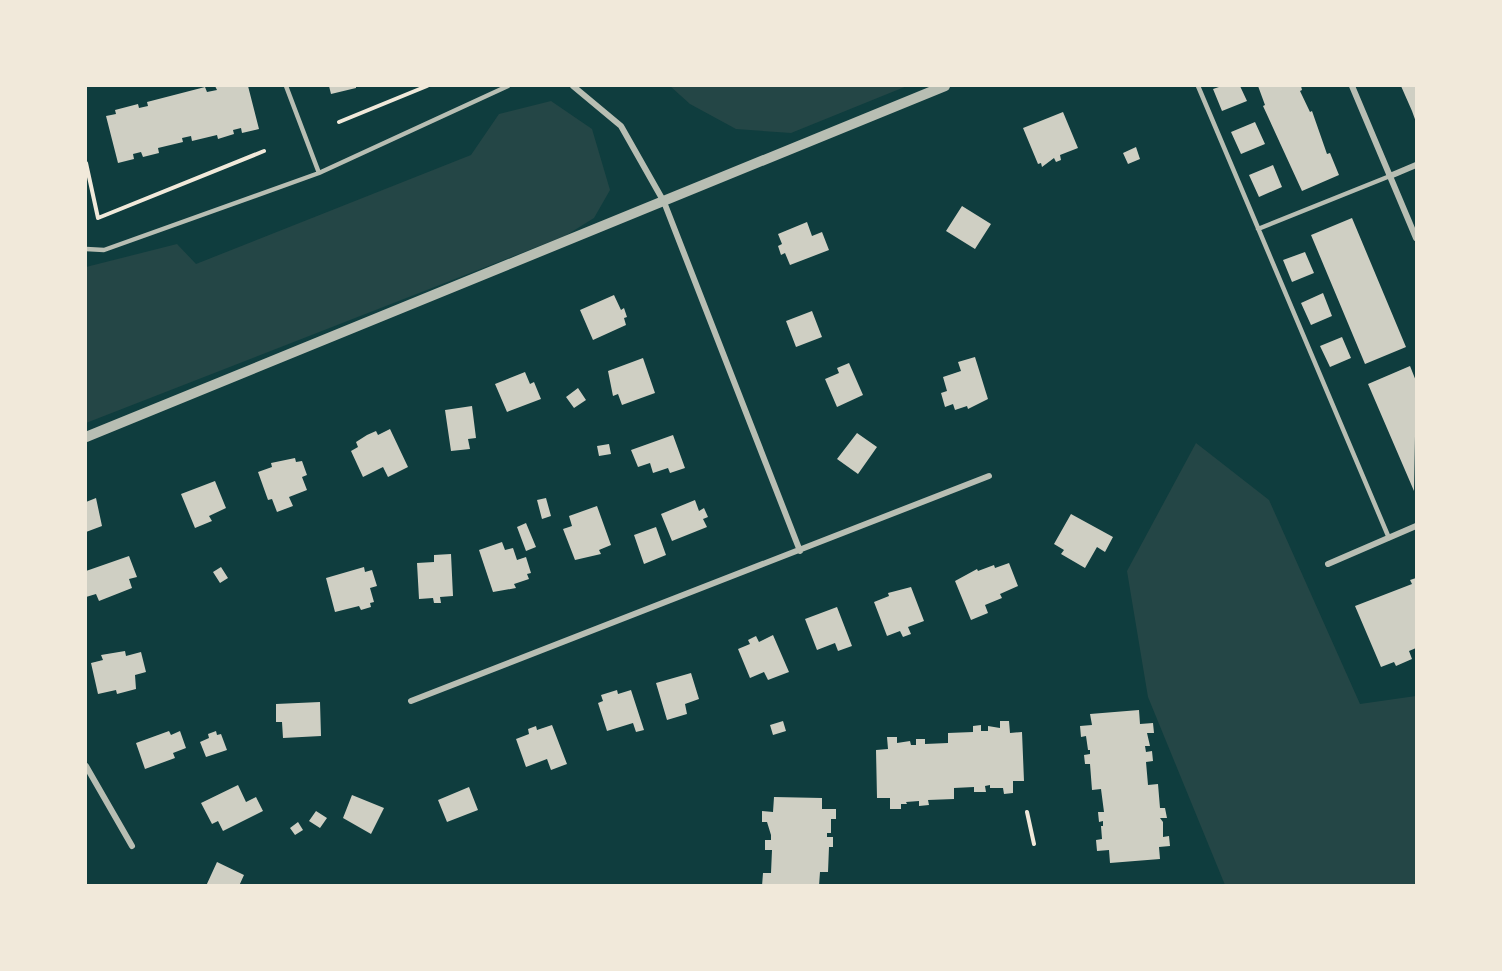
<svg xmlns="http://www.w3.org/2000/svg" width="1502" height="971" font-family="Barlow,sans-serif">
	<rect width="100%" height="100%" fill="#0f3d3e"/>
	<path fill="#244646" d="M670,86H907L791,133L736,129L690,104Z
		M551,101L592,129L610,190L594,218L565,236L86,423V267L177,244L196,264L471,155L499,114Z
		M1196,443L1269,500L1360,704L1416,696V885H1225L1148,697L1127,571Z"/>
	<path fill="#cfcfc3" d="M215,86H248L259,129L242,133L241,128L233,130L234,134L218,139L217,135L192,141L191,136L182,138L183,142L158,148L159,153L143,157L141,152L133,154L134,159L118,163L106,116L116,114L115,110L138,104L139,108L148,106L147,102L205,87L207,92L217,90Z
		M329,86H356V88L331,94Z
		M1222,86H1240L1247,101L1222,111L1213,89Z
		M1258,86H1301L1302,90L1300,91L1310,112L1312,111L1327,154L1330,153L1339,175L1302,191L1263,106L1265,105Z
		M1401,86H1416V122L1412,111Z
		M1063,112L1078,148L1060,155L1061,160L1056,162L1054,158L1042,167L1041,163L1038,164L1023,128Z
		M1255,122L1265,144L1241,154L1231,132Z
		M1136,147L1140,159L1128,164L1123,153Z
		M1273,165L1282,187L1259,197L1249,175Z
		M962,206L991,224L975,249L946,231Z
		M1352,218L1406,347L1365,364L1311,235Z
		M807,222L812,236L822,232L829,250L790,265L785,253L781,255L778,246L782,244L778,234Z
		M1305,252L1314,273L1292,282L1283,260Z
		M1323,293L1332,316L1311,325L1301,303Z
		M614,295L621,310L624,308L627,317L624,318L626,325L593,340L580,310Z
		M812,311L822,337L796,347L786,321Z
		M1342,337L1351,358L1330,367L1320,346Z
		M975,357L988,399L968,409L967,406L955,410L953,404L945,407L941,393L947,391L943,377L961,371L958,362Z
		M643,358L655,393L622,405L618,394L613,396L608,371Z
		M849,363L863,395L837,407L825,379L839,373L837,368Z
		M1410,366L1416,381L1414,491L1368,384Z
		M525,372L530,384L534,382L541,399L507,412L495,384Z
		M578,388L586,400L574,408L566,397Z
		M472,406L476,438L468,439L470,449L451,451L445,410Z
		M390,429L408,467L388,477L383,467L363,477L351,451L358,447L356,442L367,435L376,431L378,435Z
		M857,433L877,447L858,474L837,459Z
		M673,435L685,468L670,473L668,468L653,473L650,463L638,467L631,450Z
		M609,444L611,454L599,456L597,446Z
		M295,458L296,462L302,461L307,475L302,477L307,490L289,497L293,506L277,512L272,499L268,500L258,472L272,467L271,463Z
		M215,481L226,508L209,516L212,521L195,528L181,494Z
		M96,498L102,526L86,532V502Z
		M546,498L551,516L542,519L537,500Z
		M695,500L699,511L704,508L708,517L703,519L707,527L672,541L661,514Z
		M597,506L611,545L599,550L601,554L575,560L563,529L572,526L569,516Z
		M1071,514L1113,537L1105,552L1097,547L1085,568L1061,554L1064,550L1054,544Z
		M526,523L536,547L526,551L517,527Z
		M656,527L666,555L644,564L634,535Z
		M502,542L505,550L513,548L517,560L526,557L531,573L527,574L529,579L514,584L516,588L493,592L479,550Z
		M451,554L453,596L440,597L441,603H434L433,598L419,599L417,563L434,562V555Z
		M129,556L137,577L129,579L132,588L99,601L96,594L86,597V571Z
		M1009,563L1018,586L1000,594L1002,598L985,605L988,613L971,620L955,581L977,569L978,571L994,565L995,568Z
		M221,567L228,578L220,583L213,572Z
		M364,567L365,572L372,570L377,586L370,588L374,602L370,603L371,607L361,610L359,606L335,612L326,578Z
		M1416,578V648L1409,651L1412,659L1396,666L1394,662L1381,667L1355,606L1412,584L1410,580Z
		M911,587L924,621L908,627L911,634L903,637L900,631L887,636L874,602L889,596L888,593Z
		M837,607L852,646L838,651L835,643L817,650L805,619Z
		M773,635L789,672L768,680L764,672L750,678L738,649L750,644L748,640L756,636L759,642Z
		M125,651L126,656L141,652L146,672L135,675L136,689L117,694L116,690L98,694L91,663L103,660L101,655Z
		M691,673L699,699L685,704L687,714L667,720L656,683Z
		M617,690L618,694L631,690L644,730L636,732L633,723L607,731L598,703L603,701L601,695Z
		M320,702L321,736L283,738L282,722H276V704Z
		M1139,710L1140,724L1153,723L1154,733H1147L1150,746H1145L1146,752L1152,751L1153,761L1146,762L1148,785L1158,784L1160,808H1165L1167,818H1160L1163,822V837L1169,836L1170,846L1159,847L1160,859L1110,863L1109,850L1097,851L1096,840L1102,839L1101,826H1103V821L1099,822L1098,812H1104L1101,789L1092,790L1090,764H1085L1084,755L1090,754V750H1088L1086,736L1081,737L1080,726L1092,725L1090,714Z
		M783,721L786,731L773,735L770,725Z
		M1000,721H1009L1010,733L1022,732L1024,781H1013V793L1004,794L1003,788H990V785L985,786L986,792H974V787L954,788V799L928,800L929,805L919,806V801L906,802L907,804H901V809H890V798H877L876,750L888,749L887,737H897V743L910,741L911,745H916V739H925V744L948,743V733L973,732V726L981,725V731H988V726L1000,728Z
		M552,725L567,764L551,770L547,759L526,767L516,739L529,734L528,729L536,726L537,730Z
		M169,731L171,735L180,731L186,748L173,753L175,758L145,769L136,743Z
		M216,731L217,735L221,734L227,750L206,757L200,742L209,738L208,734Z
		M238,785L246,802L256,797L263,811L223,831L218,821L212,824L201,803Z
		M469,787L478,810L447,822L438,800Z
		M352,795L384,808L371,834L343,818Z
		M774,797L822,798V809H836V819H831V833H827V837H833V847H829L828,872H820L819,886H762L763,873H771L772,850H765V840H771V835L767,822H762V811L773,812Z
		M316,811L327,818L320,828L309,821Z
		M298,822L303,830L295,835L290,828Z
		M217,862L244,875L239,886H206Z"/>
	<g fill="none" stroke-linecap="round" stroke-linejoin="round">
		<path stroke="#f1e9da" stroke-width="4" d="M339,122L427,86
			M86,163L98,218L264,151
			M1027,812L1034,844"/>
		<path stroke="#b8beb3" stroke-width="4.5" d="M286,86L319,173
			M1198,86L1389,538
			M1258,229L1390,176
			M86,249L104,250L319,173L508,86"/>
		<path stroke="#b8beb3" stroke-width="6" d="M573,86L621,126L664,202L800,551
			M1352,86L1416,238
			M1390,176L1416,165
			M1328,564L1416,526
			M411,701L989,476
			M86,766L132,846"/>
		<path stroke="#b8beb3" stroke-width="10" d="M86,437L945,86"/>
	</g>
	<rect width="1502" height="971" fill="none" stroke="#f1e9da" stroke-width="174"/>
</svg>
